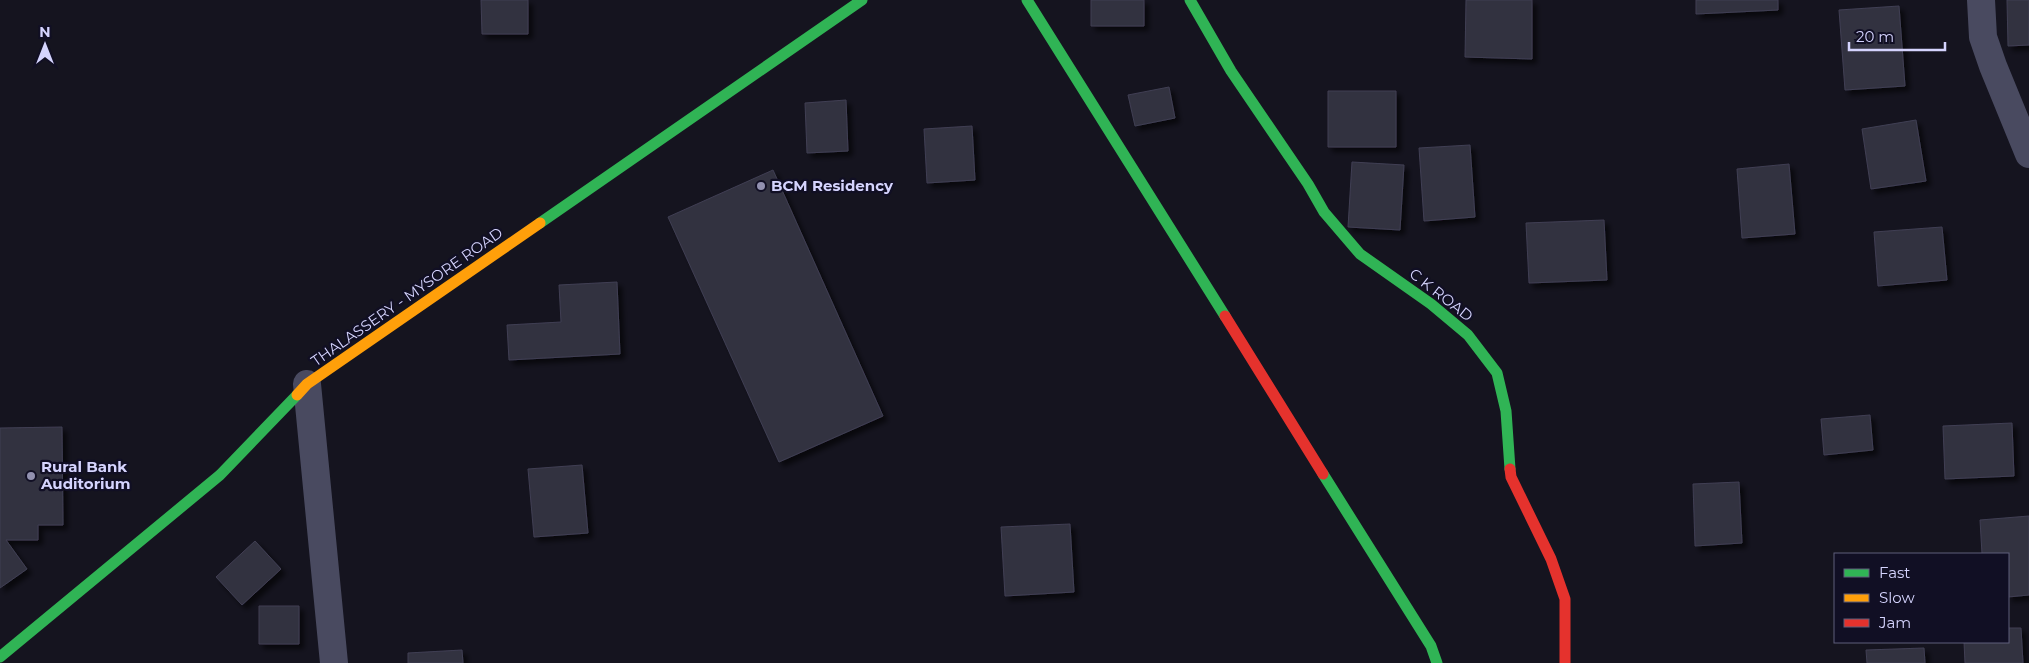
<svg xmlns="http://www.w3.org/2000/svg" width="2029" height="663" font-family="Montserrat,sans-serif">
	<defs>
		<filter id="shadow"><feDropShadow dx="4.5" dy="4.5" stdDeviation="2.5" flood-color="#0009"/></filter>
	</defs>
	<rect width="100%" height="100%" fill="#15141f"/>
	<path fill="#333241" stroke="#403f53" filter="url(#shadow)" d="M481,0H528V34H482Z
		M1091,0H1144V26H1091Z
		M1466,0H1532V59L1465,57Z
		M1696,0H1778V10L1696,14Z
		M2007,0H2029V45L2008,46Z
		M1899,6L1905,86L1845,90L1839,10Z
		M1169,87L1175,118L1135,126L1128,95Z
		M1328,91H1396V147H1328Z
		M846,100L848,151L807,153L805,103Z
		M1916,120L1926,181L1871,189L1862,129Z
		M972,126L975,180L927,183L924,129Z
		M1470,145L1475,217L1424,221L1419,148Z
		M1352,162L1404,165L1400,230L1348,227Z
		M1789,164L1795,234L1742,238L1737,169Z
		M773,170L883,416L779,462L668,217Z
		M1604,220L1607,280L1529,283L1526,223Z
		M1942,227L1947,280L1878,286L1874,232Z
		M617,282L620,354L509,360L507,325L561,322L559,285Z
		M1870,415L1873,450L1824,455L1821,419Z
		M2012,423L2014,476L1945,479L1943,426Z
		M62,427L63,525H38V540H6L27,569L0,588V428Z
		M582,465L588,533L534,537L528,469Z
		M1739,482L1742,543L1695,546L1693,484Z
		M2029,516V595L2008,597V554H1982L1980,520Z
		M1070,524L1074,592L1005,596L1001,527Z
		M255,541L281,569L242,605L216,577Z
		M259,606H299V644H259Z
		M2008,628H2021L2023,663H1965L1964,642H2008Z
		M1924,648L1925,663H1867L1866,650Z
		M462,650L463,663H408V653Z"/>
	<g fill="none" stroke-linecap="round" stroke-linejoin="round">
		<path stroke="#494a60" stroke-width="28" d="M1981,0L1983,37L1993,66L2029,154
			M307,384L334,663"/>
		<path stroke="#30b455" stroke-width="11" d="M1027,0L1225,316
			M1190,0L1231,71L1308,184L1324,212L1360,254L1431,304L1468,335L1497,373L1506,411L1510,469
			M540,223L862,0
			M1323,474L1431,646L1437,663
			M0,657L220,475L297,395"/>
		<path stroke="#ff9f0a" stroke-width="11" d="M297,395L307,384L540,223"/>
		<path stroke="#e5322d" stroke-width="11" d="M1225,316L1323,474
			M1510,469L1511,477L1551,559L1565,599V663"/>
	</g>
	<g fill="#9291b0" stroke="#110f24" stroke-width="2">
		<circle cx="761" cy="186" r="5"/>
		<circle cx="31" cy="476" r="5"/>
	</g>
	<g text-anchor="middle" stroke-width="4.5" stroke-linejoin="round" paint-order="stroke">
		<g font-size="15" font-weight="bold" fill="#d5d4fe" stroke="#110f24" text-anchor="start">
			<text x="771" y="191">BCM Residency</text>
			<text x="41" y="472">Rural Bank<tspan x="41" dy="17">Auditorium</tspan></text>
		</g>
		<g font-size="15" fill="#d5d4fe" stroke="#110f24">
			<text transform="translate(1441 295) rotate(38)" y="5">C K ROAD</text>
			<text transform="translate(407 297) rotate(-35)" y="5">THALASSERY - MYSORE ROAD</text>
		</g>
	</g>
	<rect x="1834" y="553" width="175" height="90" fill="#110f24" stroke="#5f5e7b"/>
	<rect x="1844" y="569" width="25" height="8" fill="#30b455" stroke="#5f5e7b"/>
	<text x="1879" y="578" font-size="15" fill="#d5d4fe">Fast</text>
	<rect x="1844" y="594" width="25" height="8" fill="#ff9f0a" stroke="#5f5e7b"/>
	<text x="1879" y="603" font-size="15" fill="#d5d4fe">Slow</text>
	<rect x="1844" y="619" width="25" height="8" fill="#e5322d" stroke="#5f5e7b"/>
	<text x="1879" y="628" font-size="15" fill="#d5d4fe">Jam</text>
	<g transform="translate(45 45)" stroke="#110f24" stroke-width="4" paint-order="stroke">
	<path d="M0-4L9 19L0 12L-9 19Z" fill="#d5d4fe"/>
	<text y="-8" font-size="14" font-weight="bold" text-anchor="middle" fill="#d5d4fe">N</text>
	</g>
	<path d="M1849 42v8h96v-8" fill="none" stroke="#d5d4fe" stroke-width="2.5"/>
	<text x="1856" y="42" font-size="15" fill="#d5d4fe" stroke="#110f24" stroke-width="4" paint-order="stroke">20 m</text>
</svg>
